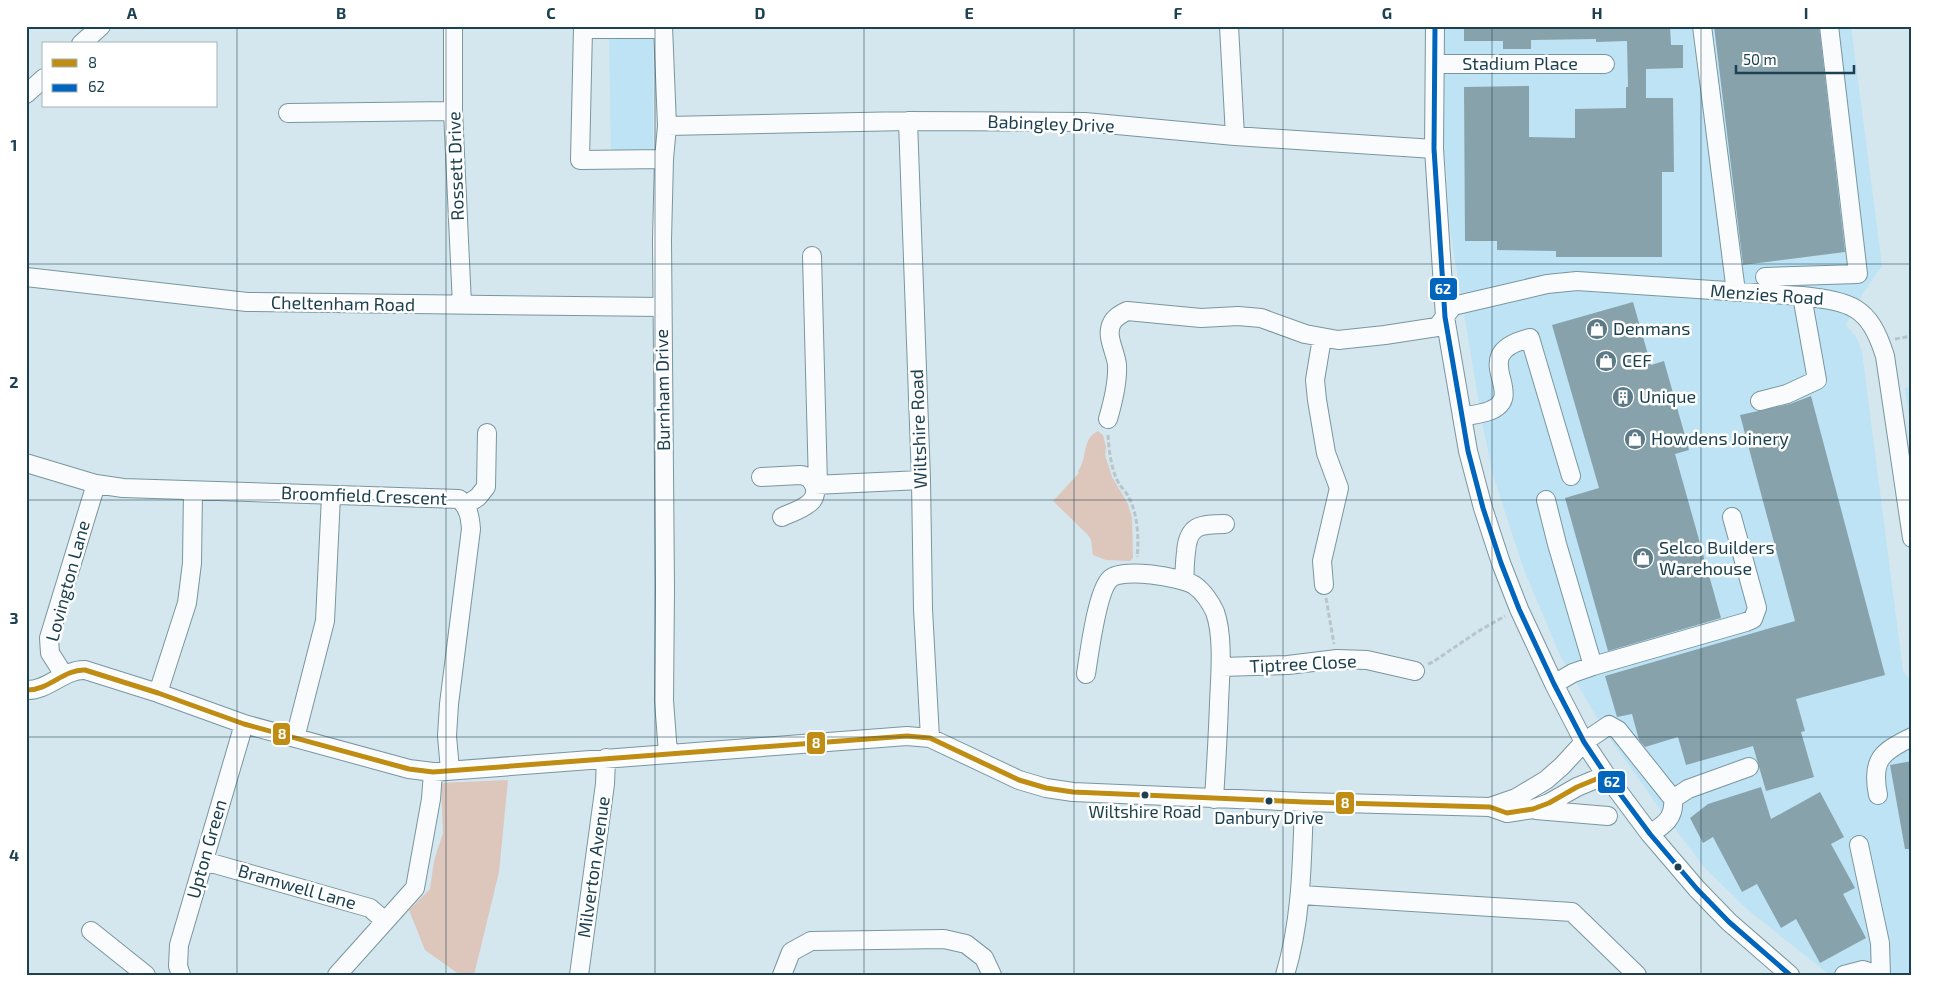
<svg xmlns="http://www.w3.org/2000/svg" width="1938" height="1001" font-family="'Exo 2',sans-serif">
	<rect width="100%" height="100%" fill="#d4e6ee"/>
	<path fill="#bde3f4" d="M1443,26H1851L1882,266L1863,293L1846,325L1857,338L1862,352L1903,671L1912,682V975H1830L1749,911L1705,868L1663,813L1608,736L1560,655L1524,570L1493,475L1482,422L1450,230L1446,167L1442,141Z
		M653,33V155L611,154L609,35Z
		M1912,387V438L1905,388Z"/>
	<path fill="#ddc6bb" d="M1098,431L1103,435L1106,447L1105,455L1112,477L1128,504L1132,518L1133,558L1130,561L1106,560L1093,555L1091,540L1088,535L1053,501L1079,473L1078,471C1088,459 1081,439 1098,431Z
		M508,780L499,872L474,975H460L425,950L409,910L430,889L434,861L443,833L441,783Z"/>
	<path fill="#88a2ac" d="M1464,26H1670L1671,45H1683V68L1646,69V98H1673L1674,172H1662V257H1556V251L1497,250V241H1465L1464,87L1529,86V137L1575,138V109L1626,108V87H1628L1627,41L1596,42V39L1531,40V49H1503V41H1464Z
		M1714,26H1819L1845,252L1743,265Z
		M1633,302L1651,365L1664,361L1689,450L1675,454L1721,618L1608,651L1565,498L1599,488L1552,325Z
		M1811,396L1885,675L1796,699L1805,731L1801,732L1814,777L1766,791L1753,746L1686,765L1678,737L1645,747L1639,740L1632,714L1617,717L1605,676L1795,621L1740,415L1790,404Z
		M1912,761V849H1905L1890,765Z
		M1761,787L1771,819L1820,792L1844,837L1831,844L1855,888L1843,894L1866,938L1820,963L1796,919L1781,928L1757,884L1742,892L1713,837L1703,843L1690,818L1708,804Z"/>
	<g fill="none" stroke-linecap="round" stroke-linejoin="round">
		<g stroke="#7996a0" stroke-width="20">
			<path id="minor" d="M453,26V111L462,305
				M663,26L667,126L664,159L662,240L665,589L664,701L668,753
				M1229,26L1235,136
				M1435,26L1434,149L1445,317L1468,451L1483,508L1501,563L1519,609L1554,684L1584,742L1606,775L1650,834L1697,889L1729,922L1790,975
				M1702,26L1736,292
				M663,29H583L580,160L664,159
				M81,44L101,26
				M1436,64H1605
				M26,94L44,78
				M288,113L453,111
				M908,121L921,480L923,609L930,738
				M667,126L908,121L1085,122L1235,136L1434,149
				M812,256L818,485
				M26,277L247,302L662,307
				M1765,277L1858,274L1829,26
				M1322,338L1315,380L1317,400L1326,453L1339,488L1322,561L1324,585
				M1760,401L1787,394L1817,380L1802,296
				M1462,417C1471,415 1481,414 1489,411C1531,395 1463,354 1530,338L1571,476
				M1108,419C1113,402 1118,383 1117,365C1116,352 1105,336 1112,323C1115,317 1121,314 1127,311L1201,318L1238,316L1261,318L1305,334L1338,340L1385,335L1437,327L1453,306L1547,284L1577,281L1802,296C1851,302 1869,305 1885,356L1912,538
				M26,463L96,484L123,488L459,499C469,508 470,517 471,529L449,704L447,736L450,770
				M761,477L800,475C815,476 821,496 808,504C801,510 790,513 782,517
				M814,485L921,480
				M1546,500L1557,544L1593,666L1573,673L1554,684
				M466,505L478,497L486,487L487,433
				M1185,580C1184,571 1185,561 1186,552C1188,525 1200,524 1225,524
				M1593,666L1746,622L1753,619L1757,608L1732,517
				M1221,667L1288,665L1337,659L1367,660L1415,671
				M1086,674C1089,655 1097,591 1110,579C1122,567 1180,577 1194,585C1203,591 1211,603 1215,612C1224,637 1220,677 1219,703C1218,735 1216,767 1214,799
				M64,675L50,653L49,638L96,484
				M26,690C48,691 64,669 85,670L158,693L244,724L409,769L433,772L907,736L930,738L1019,780L1046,788L1073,792L1304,802L1490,807L1507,813L1533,809L1549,803L1577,787L1606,775
				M158,693L187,603L192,563L193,491
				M295,738L325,621L331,496
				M1878,795C1871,760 1881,752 1912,737
				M1673,799L1688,789L1749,767
				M1490,807L1516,798L1546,780L1562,766L1584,742L1609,725L1618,730L1673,799C1675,818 1664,825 1650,834
				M1536,810L1608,816
				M1859,845L1880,943L1881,975
				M204,861L370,908L385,921
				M1301,895L1572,912L1637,975
				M91,931L146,975
				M181,975L178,966L179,945L244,724
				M337,975L415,888L431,799L433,772
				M579,975L605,784L606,758
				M782,975L791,952L811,941L944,939L966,944L984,958L992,975
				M1285,975C1302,919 1302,860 1304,802
				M1844,975L1863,970L1877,975"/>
		</g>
		<path stroke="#bac5ca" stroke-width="3" stroke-dasharray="5 2.5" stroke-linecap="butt" d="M1895,339L1912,336
			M1108,435C1109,451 1111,469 1119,484C1122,488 1126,492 1128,496C1138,513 1139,539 1137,557
			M1326,598L1334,644
			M1428,664L1433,662L1477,632L1505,616"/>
		<use href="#minor" stroke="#f9fbfc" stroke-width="18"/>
		<g stroke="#fff" stroke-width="9">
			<path id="bus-1" d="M26,690C48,691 64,669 85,670L158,693L244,724L409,769L433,772L907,736L930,738L1019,780L1046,788L1073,792L1304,802L1490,807L1507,813L1533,809L1549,803L1577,787L1606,775"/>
		</g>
		<g stroke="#fff" stroke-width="9">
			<path id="bus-2" d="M1435,26L1434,149L1445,317L1468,451L1483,508L1501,563L1519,609L1554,684L1584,742L1606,775L1650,834L1697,889L1729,922L1790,975"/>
		</g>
		<use href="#bus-1" stroke="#c08d14" stroke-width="5"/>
		<use href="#bus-2" stroke="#0065bd" stroke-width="5"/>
	</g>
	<path fill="none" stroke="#1d4150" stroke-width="1" stroke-opacity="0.55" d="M237,26V975M446,26V975M655,26V975M864,26V975M1074,26V975M1283,26V975M1492,26V975M1701,26V975M26,264H1912M26,500H1912M26,737H1912"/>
	<defs>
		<g id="shop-disc" transform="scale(1.125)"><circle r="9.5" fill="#5d7b87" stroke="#fff"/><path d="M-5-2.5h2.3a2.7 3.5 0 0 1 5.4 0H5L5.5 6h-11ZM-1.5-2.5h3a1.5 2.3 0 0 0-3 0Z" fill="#fff"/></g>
		<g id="building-disc" transform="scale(1.125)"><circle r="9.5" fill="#5d7b87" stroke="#fff"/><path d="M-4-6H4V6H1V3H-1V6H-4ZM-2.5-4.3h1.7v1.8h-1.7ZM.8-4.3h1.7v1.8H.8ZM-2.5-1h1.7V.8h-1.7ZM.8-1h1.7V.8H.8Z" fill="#fff"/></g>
	</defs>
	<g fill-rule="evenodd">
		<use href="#shop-disc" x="1597" y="329"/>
		<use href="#shop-disc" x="1606" y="361"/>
		<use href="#building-disc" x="1623" y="397"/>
		<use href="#shop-disc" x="1635" y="439"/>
		<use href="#shop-disc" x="1643" y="558"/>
	</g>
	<g fill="#1d4150" stroke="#fff" stroke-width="2">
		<circle cx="1145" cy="795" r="4.5"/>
		<circle cx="1269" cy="801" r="4.5"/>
		<circle cx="1678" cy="867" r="4.5"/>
	</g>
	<g text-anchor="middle" stroke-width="5" stroke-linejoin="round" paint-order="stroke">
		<g font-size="17" fill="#1d4150" stroke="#fff">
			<text x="1145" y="818">Wiltshire Road</text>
			<text x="1269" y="824">Danbury Drive</text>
		</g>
		<g font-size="18" fill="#1d4150" stroke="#fff">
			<text x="1520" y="70">Stadium Place</text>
			<text transform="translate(1051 124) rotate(2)" y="6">Babingley Drive</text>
			<text transform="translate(456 166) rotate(-92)" y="6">Rossett Drive</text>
			<text transform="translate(1767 295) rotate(4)" y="6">Menzies Road</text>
			<text transform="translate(343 304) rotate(1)" y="6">Cheltenham Road</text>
			<text transform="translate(663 390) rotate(-91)" y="6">Burnham Drive</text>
			<text transform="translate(919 429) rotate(-92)" y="6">Wiltshire Road</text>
			<text transform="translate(364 496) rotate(2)" y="6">Broomfield Crescent</text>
			<text transform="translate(68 581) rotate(-75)" y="6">Lovington Lane</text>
			<text transform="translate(1303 664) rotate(-3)" y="6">Tiptree Close</text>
			<text transform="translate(207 849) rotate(-74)" y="6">Upton Green</text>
			<text transform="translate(594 867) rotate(-82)" y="6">Milverton Avenue</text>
			<text transform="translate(297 887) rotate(16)" y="6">Bramwell Lane</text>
		</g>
		<g font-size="18" fill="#1d4150" stroke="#fff" text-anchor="start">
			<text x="1613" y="335">Denmans</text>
			<text x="1622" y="367">CEF</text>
			<text x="1639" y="403">Unique</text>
			<text x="1651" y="445">Howdens Joinery</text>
			<text x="1659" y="554">Selco Builders<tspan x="1659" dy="21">Warehouse</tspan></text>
		</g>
	</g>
	<g stroke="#fff" stroke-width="2">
		<rect x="1429" y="277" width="29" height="24" rx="5" fill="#0065bd"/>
		<rect x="272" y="722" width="19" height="24" rx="5" fill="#c08d14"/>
		<rect x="806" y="731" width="20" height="24" rx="5" fill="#c08d14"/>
		<rect x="1597" y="770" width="29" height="24" rx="5" fill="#0065bd"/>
		<rect x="1335" y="791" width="20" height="24" rx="5" fill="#c08d14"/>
	</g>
	<g font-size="14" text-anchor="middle" font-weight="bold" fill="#fff">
		<text x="1443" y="294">62</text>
		<text x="282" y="739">8</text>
		<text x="816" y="748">8</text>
		<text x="1612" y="787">62</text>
		<text x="1345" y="808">8</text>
	</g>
	<rect width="1938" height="1001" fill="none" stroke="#ffffff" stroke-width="55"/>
	<rect x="42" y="42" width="175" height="65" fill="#ffffff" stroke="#a5b3b9"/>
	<rect x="52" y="59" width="25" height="8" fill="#c08d14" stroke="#a5b3b9"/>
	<text x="88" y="68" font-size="15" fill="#1d4150">8</text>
	<rect x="52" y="84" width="25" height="8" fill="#0065bd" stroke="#a5b3b9"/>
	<text x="88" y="92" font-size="15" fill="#1d4150">62</text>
	<path d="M1736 65v8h118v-8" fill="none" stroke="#1d4150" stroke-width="2.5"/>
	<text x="1743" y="65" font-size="15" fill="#1d4150" stroke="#ffffff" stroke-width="4" paint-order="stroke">50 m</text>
	<rect x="28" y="28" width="1882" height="946" fill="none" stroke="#1d4150" stroke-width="2"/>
	<g font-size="16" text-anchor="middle" font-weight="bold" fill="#1d4150">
		<text x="132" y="19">A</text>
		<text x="341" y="19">B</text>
		<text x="551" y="19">C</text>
		<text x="760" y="19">D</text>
		<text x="969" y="19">E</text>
		<text x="1178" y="19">F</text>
		<text x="1387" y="19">G</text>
		<text x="1597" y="19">H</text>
		<text x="1806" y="19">I</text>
		<text x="14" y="151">1</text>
		<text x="14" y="388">2</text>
		<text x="14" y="624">3</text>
		<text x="14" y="861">4</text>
	</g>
</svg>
